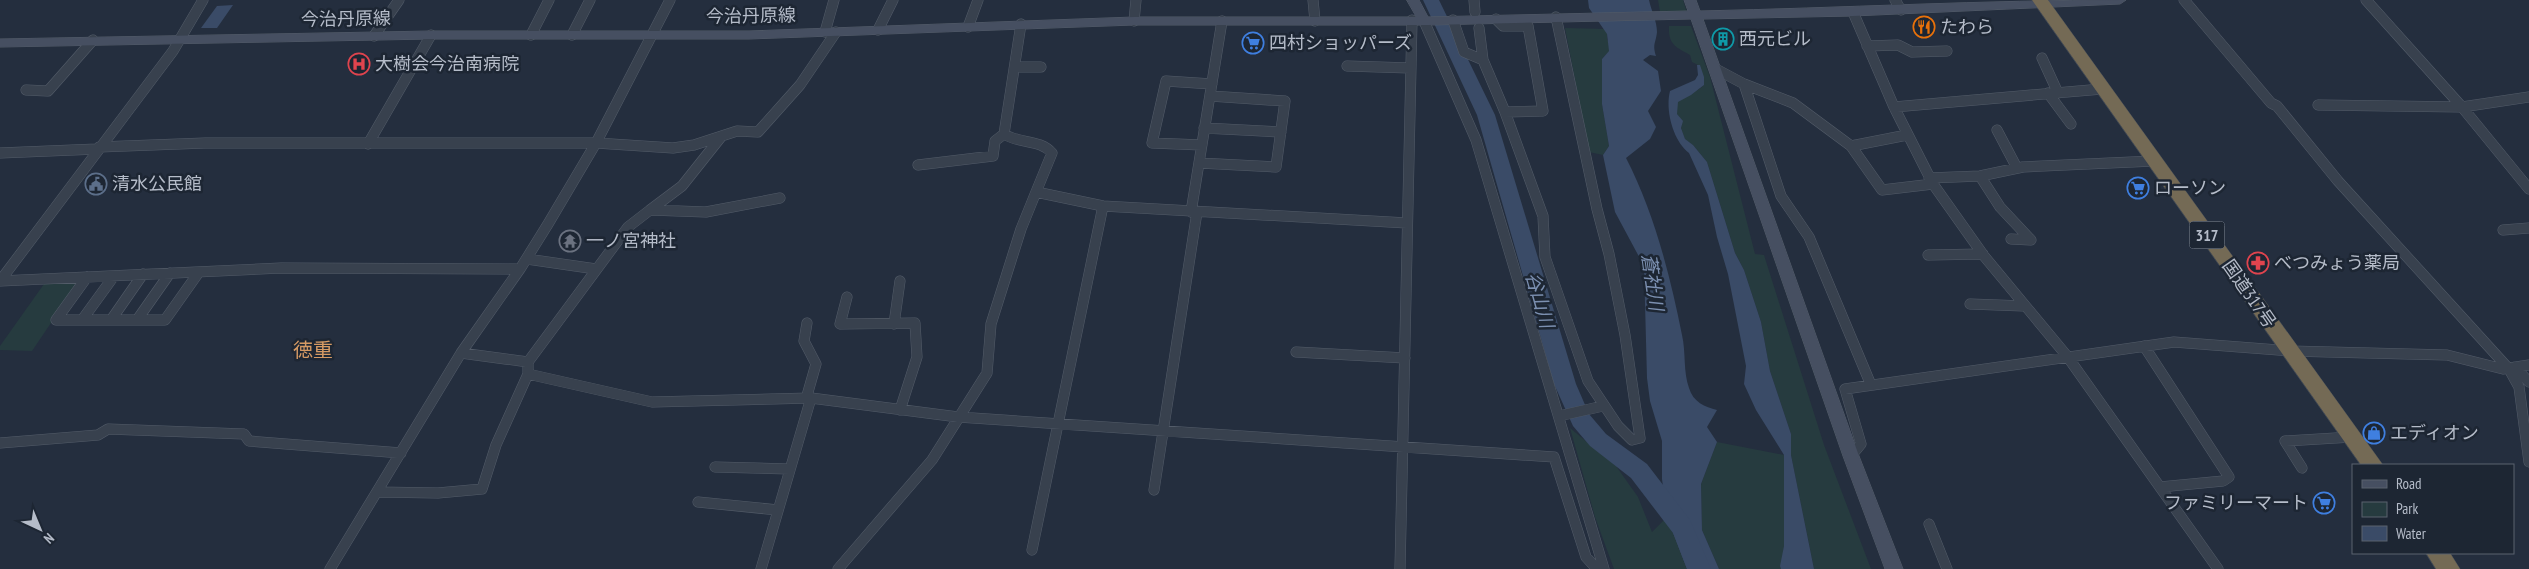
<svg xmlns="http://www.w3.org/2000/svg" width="2529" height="569" font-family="'PT Sans Narrow','Noto Sans JP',sans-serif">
	<rect width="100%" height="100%" fill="#242e3e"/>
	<path fill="#263b3f" d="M1658,0H1683L1687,13L1660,12Z
		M1669,26H1691L1710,77L1755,254L1764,255L1824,445L1871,569H1814L1791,455V434L1770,371L1761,322L1744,270L1735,253L1707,162L1693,145L1685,140L1681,128L1682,121L1677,114V102C1686,95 1696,93 1704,85L1700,66L1692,62L1690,55C1676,47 1668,45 1669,26Z
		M1565,28L1607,29V39L1612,48L1602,59V104L1609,146L1603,155L1589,152Z
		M74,282L76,286L32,351L0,350V346L44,284Z
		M1570,428L1616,466L1638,497L1652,532L1667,517L1687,569H1614L1595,517Z
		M1717,442L1784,455V546L1781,569H1719L1702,530L1701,484Z"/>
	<path fill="#3a4b67" d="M1588,0H1649C1651,10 1657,21 1657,32C1656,43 1652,44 1656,56L1650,55L1643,60L1658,71L1661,91L1648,111L1656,127L1650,139L1626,158C1654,212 1670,275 1682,335C1686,352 1683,372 1689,388C1693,402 1705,407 1717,410L1707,427L1717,442L1701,484L1702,530L1719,569H1687L1667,517L1662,479V441L1650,401L1647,378L1644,266L1615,212L1603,155L1609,146L1602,104V59L1609,51L1607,34L1589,8Z
		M233,5L217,28H201L217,6Z
		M1697,65H1700L1704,77V85L1691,95L1678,102L1677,114L1683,121L1681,128L1685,139L1693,145L1707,162L1735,253L1744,270L1761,322L1770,371L1791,434V455L1814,569H1781L1780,566L1784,546V455L1756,410L1744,384L1746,366L1728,274L1717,237L1708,195L1689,153C1673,141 1665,110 1670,91L1695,80L1698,75Z"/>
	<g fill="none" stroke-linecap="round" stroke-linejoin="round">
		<path fill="#3a4b67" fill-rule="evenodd" d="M1423,0H1439L1495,115L1576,384L1589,414L1606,434L1647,464L1690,520L1711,569H1687L1673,533L1631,478L1590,446L1573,426L1554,384L1477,115Z"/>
		<g stroke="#535c69" stroke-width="11">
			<path id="street" d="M1313,0L1315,21
				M1474,0L1475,12
				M1895,0L1901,10
				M2184,0L2271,103L2277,106L2338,181L2509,369L2519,387L2529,462
				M2366,0L2462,107L2529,189
				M1853,12L1894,107L1933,184L1984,256L2067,356L2218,569
				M1453,20L1464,52L1483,60
				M1134,21L1136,0
				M1424,21L1476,140L1604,569
				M1021,24L1004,134C1019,144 1040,139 1052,153L1036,192L1103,206L1407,223
				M968,27L978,0
				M1479,28L1483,60L1505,112L1543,111L1528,26H1503L1496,19
				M878,30L893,0
				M825,32L834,0
				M531,35L549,0
				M572,35L590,0
				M374,36L399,0
				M1867,46L1898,45L1912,52L1947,51
				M2042,58L2058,93
				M1347,66L1410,68
				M1015,67H1041
				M1714,68L1744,84L1793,103L1851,146L1882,190L1933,184
				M1744,84L1781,196L1809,237L1871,385
				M26,90L48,91L93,40
				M2048,93L2071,124
				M2318,105L2462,107L2529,97
				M1894,107L2102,89
				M1505,112L1543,216L1545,257L1588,381L1618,426L1632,440L1640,438L1625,335L1609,254L1597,209L1556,17
				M1204,128L1281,132
				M1997,130L2017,168
				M368,144L431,35
				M1202,145L1152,143L1166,81L1212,84
				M1851,146L1907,135
				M99,147L205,143H596L673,148L694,145L737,131L758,132L800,85L836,32
				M0,153L97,149
				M1199,163L1276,167L1285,101L1210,96
				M918,165L993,156L995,141L1004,134
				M1980,176L2000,207L2031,240L2011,239
				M1929,178L1980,176L2023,167L2154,161
				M650,210L682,186L721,137
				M1191,212L1222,21
				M2503,230L2529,228
				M1928,255L1983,254
				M527,259L596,269
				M87,277L56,320H165L199,272
				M0,281L281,268L520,269
				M0,281L173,51L203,0
				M847,297L840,324L915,323L917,357L900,410
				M1970,304L2024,306
				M82,320L114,276
				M111,320L143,274
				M137,320L170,273
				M894,324L900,281
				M2144,346L2229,477L2223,481L2160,487
				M1296,352L1405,358
				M461,353L528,362V374L652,402L811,398L958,417L1554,457L1586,557L1597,569
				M528,362L628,227L650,210L706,212L780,198
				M2515,367L2529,382
				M806,399L816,364L804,341L807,323
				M1559,416L1603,406
				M0,443L98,435L108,429L244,434L249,441L401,453
				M1851,456L1861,444L1845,389L2174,342L2290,351L2447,355L2503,369L2529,365
				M715,467L790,469
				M2302,468L2285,441L2352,437
				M1154,490L1197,212
				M377,492L438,493L482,489L496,445L528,374
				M698,502L778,510
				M1929,524L1947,569
				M1032,550L1103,206
				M330,569L461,353L520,269L548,224L596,143L670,0
				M761,569L811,398
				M838,569L932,460L987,373L991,324L1021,229L1036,192
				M1400,569L1412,20"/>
		</g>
		<g stroke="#535c69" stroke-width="1">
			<path id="secondary" d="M1407,0H1419L1428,17L1688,11L1684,0H1696L1700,11C1842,8 1984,0 2126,0L2120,4L1853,16L1703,19L1859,456L1903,569H1885L1843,456L1691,19L1429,25H1134L749,39H431L0,47V39L431,31H749L1134,17H1416Z"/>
		</g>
		<g stroke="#404956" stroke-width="1">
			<path id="highway" d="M2032,0H2048L2383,465H2361Z
				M2426,553H2450L2460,569H2436Z"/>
		</g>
		<use href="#street" stroke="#38414e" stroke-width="10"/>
		<use href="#secondary" fill="#464f61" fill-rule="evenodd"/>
		<use href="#highway" fill="#746a55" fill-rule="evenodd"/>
	</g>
	<defs>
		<g id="restaurant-ring" transform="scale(1.125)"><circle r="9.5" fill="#1d2633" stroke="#e8710a" stroke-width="1.5"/><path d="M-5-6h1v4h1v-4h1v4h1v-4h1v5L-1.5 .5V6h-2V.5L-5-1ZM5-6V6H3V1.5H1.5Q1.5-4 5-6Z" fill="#e8710a"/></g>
		<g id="building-ring" transform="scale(1.125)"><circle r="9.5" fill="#1d2633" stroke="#0f9aa8" stroke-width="1.5"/><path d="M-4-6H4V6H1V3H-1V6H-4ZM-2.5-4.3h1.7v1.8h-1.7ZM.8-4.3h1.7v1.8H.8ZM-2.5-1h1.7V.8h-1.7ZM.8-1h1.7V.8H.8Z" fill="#0f9aa8"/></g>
		<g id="supermarket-ring" transform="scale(1.125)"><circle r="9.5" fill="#1d2633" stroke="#3f7fe0" stroke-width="1.5"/><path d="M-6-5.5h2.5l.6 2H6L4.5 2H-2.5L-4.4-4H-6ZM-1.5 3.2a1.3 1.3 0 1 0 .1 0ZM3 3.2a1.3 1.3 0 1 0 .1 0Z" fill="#3f7fe0"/></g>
		<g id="hospital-ring" transform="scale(1.125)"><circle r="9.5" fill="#1d2633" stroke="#e0444e" stroke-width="1.5"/><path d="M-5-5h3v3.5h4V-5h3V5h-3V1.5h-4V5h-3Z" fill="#e0444e"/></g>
		<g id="civic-ring" transform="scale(1.125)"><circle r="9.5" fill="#1d2633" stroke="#5c6f8a" stroke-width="1.5"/><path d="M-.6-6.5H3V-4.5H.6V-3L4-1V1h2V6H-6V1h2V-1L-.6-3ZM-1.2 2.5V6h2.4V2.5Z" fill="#5c6f8a"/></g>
		<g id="temple-ring" transform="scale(1.125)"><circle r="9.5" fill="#1d2633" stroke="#6b7280" stroke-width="1.5"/><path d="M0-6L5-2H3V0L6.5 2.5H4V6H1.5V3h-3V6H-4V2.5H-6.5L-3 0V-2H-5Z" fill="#6b7280"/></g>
		<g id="pharmacy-ring" transform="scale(1.125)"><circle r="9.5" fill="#1d2633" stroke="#e0444e" stroke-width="1.5"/><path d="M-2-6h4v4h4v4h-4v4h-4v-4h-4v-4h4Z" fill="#e0444e"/></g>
		<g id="shop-ring" transform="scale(1.125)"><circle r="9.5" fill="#1d2633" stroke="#3f7fe0" stroke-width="1.5"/><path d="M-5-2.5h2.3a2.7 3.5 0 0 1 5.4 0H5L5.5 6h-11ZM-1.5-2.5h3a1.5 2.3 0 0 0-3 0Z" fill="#3f7fe0"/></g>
	</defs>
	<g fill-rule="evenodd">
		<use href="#restaurant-ring" x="1924" y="27"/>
		<use href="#building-ring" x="1723" y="39"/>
		<use href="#supermarket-ring" x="1253" y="43"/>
		<use href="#hospital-ring" x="359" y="64"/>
		<use href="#civic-ring" x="96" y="184"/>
		<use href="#supermarket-ring" x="2138" y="188"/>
		<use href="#temple-ring" x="570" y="241"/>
		<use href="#pharmacy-ring" x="2258" y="263"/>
		<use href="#shop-ring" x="2374" y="433"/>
		<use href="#supermarket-ring" x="2324" y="503"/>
	</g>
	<g text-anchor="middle" stroke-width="5" stroke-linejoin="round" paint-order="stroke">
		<rect fill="#1d2633" stroke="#878f9c" stroke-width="1" x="2189.5" y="221.5" width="35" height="27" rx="4"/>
		<g font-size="16" font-weight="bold" fill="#b5bcc9">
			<text x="2207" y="241">317</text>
		</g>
		<g font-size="18" fill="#b5bcc9" stroke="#1d2633">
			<text transform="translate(751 16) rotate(-1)" y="6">今治丹原線</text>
			<text transform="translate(346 19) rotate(-1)" y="6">今治丹原線</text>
			<text transform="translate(2249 294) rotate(55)" y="6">国道317号</text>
		</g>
		<g font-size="18" fill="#b5bcc9" stroke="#1d2633" text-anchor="start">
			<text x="1940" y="33">たわら</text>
			<text x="1739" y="45">西元ビル</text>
			<text x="1269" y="49">四村ショッパーズ</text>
			<text x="375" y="70">大樹会今治南病院</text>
			<text x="112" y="190">清水公民館</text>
			<text x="2154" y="194">ローソン</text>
			<text x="586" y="247">一ノ宮神社</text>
			<text x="2274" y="269">べつみょう薬局</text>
			<text x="2390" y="439">エディオン</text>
			<text x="2308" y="509" text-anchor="end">ファミリーマート</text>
		</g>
		<g font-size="19" font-style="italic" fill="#7c90b1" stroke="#1d2633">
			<text transform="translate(1653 282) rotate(82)" y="7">蒼社川</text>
			<text transform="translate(1540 300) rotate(74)" y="7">谷山川</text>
		</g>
		<g font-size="20" fill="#d59a64" stroke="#1d2633">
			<text x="313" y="357">徳重</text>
		</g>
	</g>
	<rect x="2352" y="464" width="162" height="90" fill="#1d2633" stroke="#5a626f"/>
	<rect x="2362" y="480" width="25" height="8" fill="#464f61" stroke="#5a626f"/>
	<text x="2396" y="489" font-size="15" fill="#b5bcc9">Road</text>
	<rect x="2362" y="502" width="25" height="15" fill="#263b3f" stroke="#5a626f"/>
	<text x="2396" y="514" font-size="15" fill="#b5bcc9">Park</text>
	<rect x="2362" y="526" width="25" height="15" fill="#3a4b67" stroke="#5a626f"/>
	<text x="2396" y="539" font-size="15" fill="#b5bcc9">Water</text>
	<g transform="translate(40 529) rotate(136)" stroke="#1d2633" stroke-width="4" paint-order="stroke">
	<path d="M0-4L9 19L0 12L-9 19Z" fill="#b5bcc9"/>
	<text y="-8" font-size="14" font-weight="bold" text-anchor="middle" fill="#b5bcc9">N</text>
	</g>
</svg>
